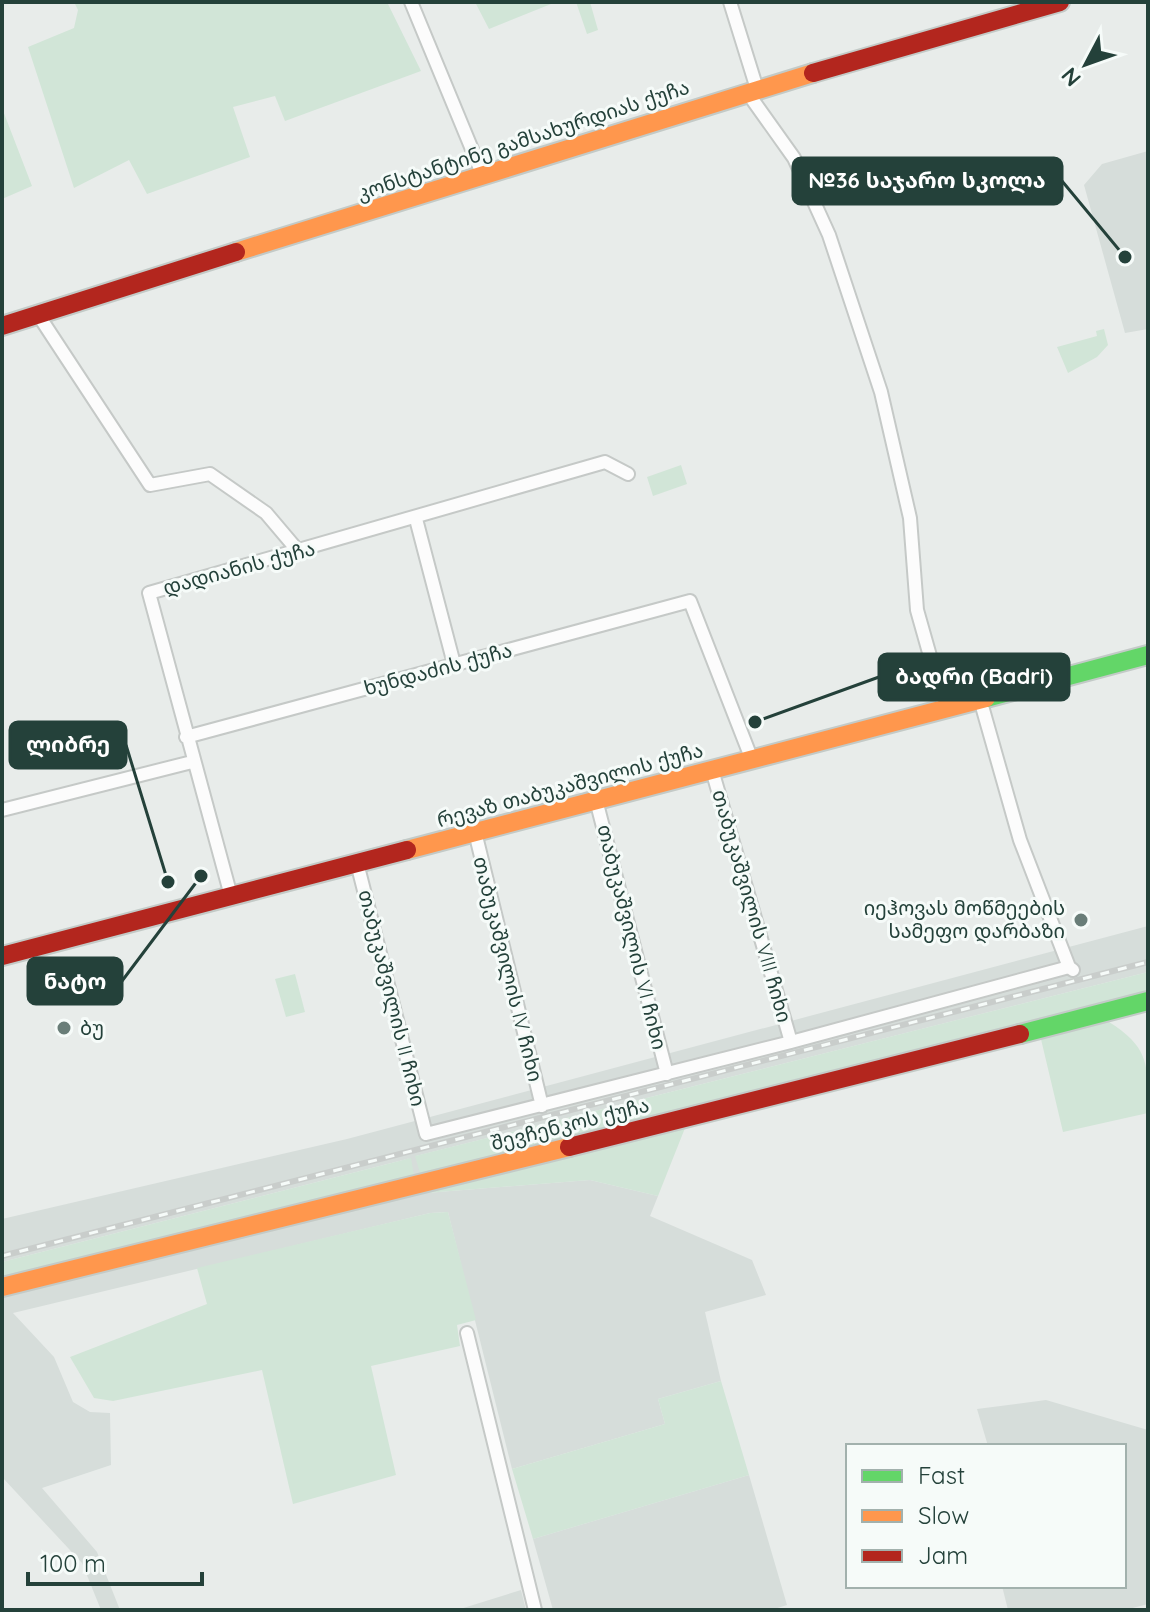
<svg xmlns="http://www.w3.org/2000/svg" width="1150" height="1612" font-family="Quicksand,'Noto Sans Georgian',sans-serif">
	<rect width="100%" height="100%" fill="#e8ecea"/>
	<path fill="#d6ddda" d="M1148,151V329L1125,333L1084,185L1102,164Z
		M1148,926V972L416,1156L426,1193L590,1180L658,1196L650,1216L752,1260L766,1295L705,1312L721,1381L658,1399L665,1424L512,1469L448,1212L430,1213L13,1313L54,1357L73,1402L90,1412L110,1413L111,1465L42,1488L97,1552L120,1610H101L82,1563L2,1477V1279L411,1158L2,1262V1219L347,1139Z
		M1046,1400L1148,1430V1604L1125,1610H1008L1002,1586H1124V1446H988L977,1409Z
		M749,1475L787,1605L771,1610H553L533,1539Z
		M521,1590L526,1610H457Z"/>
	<path fill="#d1e5d7" d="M74,2H387L421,71L285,121L275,96L233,107L250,157L147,194L129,160L74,188L28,47L74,28L78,10Z
		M475,2H556L489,29Z
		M576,2H590L598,30L587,34Z
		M2,108L32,186L2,199Z
		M1104,329L1108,345L1097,357L1068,373L1057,347L1097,336L1096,331Z
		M681,465L687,484L653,496L647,477Z
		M1148,972V1001L687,1110V1123L658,1196L590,1180L426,1193L415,1156Z
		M295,974L305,1012L286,1017L275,979Z
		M1109,1022C1150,1048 1148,1065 1148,1113L1063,1132L1040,1035Z
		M411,1158L414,1176L2,1279V1262Z
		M448,1212L476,1320L457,1325L460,1346L371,1366L396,1475L293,1504L262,1370L113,1401L94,1398L70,1357L207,1304L197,1268L430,1213Z
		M721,1381L749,1475L533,1539L512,1469L665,1424L658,1399Z"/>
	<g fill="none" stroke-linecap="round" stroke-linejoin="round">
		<g stroke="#c5c9c7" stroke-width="16">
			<path id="street" d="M411,2L483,176
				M730,2L757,89
				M747,92L794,158L829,235L881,392L910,518L917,610L945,709
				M39,316L150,485L210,474L266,513L299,552
				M416,519L454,664
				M980,699L1020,840L1069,967L1073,970
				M186,737L690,601L752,760
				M712,770L791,1042
				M596,800L667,1074
				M2,810L192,762
				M475,832L542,1106
				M357,863L426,1134L791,1042L1069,967
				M231,896L149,593L605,462L628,474
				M467,1333L535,1610"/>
		</g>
		<g stroke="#c3cac7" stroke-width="22">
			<path id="fast" d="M986,698L1148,655
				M1020,1034L1148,1001"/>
		</g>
		<g stroke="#c3cac7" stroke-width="22">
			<path id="slow" d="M236,252L813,73
				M407,850L986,698
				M2,1287L569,1147"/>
		</g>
		<g stroke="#c3cac7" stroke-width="22">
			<path id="jam" d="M813,73L1060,2
				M2,326L236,252
				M2,956L407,850
				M569,1147L1020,1034"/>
		</g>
		<use href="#street" stroke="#fcfcfc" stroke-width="12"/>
		<use href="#fast" stroke="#63d668" stroke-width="18"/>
		<use href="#slow" stroke="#ff974d" stroke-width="18"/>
		<use href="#jam" stroke="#b3261e" stroke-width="18"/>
		<g stroke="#c9cdcb" stroke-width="6">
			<path id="rail" d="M2,1256L1148,962"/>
		</g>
		<use href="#rail" stroke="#f6fbf9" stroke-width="3" stroke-dasharray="9" stroke-linecap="butt"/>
	</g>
	<g fill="#697d78" stroke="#f6fbf9" stroke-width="3">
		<circle cx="1081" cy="920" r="8"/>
		<circle cx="64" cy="1028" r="8"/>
	</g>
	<g text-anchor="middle" stroke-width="6" stroke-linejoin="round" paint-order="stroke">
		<g font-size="20" fill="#24413a" stroke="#f6fbf9">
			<text transform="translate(523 140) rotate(-18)" y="7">კონსტანტინე გამსახურდიას ქუჩა</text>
			<text transform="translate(239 568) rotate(-15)" y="7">დადიანის ქუჩა</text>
			<text transform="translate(438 669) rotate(-15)" y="7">ხუნდაძის ქუჩა</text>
			<text transform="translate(570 785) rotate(-15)" y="7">რევაზ თაბუკაშვილის ქუჩა</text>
			<text transform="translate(752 906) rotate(74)" y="7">თაბუკაშვილის VIII ჩიხი</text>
			<text transform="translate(632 937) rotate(76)" y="7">თაბუკაშვილის VI ჩიხი</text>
			<text transform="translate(508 969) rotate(76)" y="7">თაბუკაშვილის IV ჩიხი</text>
			<text transform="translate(392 998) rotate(76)" y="7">თაბუკაშვილის II ჩიხი</text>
			<text transform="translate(570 1124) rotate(-14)" y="7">შევჩენკოს ქუჩა</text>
		</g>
		<g font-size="20" fill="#24413a" stroke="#f6fbf9" text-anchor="end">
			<text x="1065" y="915">იეჰოვას მოწმეების<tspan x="1065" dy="23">სამეფო დარბაზი</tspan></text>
			<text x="80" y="1035" text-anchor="start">ბუ</text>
		</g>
	</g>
	<path fill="none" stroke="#24413a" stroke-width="3" d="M1125 257L1062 181M755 722L879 677M168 882L126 745M201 876L122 981"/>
	<g fill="#24413a" stroke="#f6fbf9" stroke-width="3">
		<circle cx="1125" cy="257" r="8"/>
		<circle cx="755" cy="722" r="8"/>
		<circle cx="168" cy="882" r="8"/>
		<circle cx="201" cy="876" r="8"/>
	</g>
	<g fill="#24413a" stroke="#24413a" stroke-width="3">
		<rect x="793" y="158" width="269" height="46" rx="8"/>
		<rect x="879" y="654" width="190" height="46" rx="8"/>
		<rect x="10" y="722" width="116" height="46" rx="8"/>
		<rect x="28" y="958" width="94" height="46" rx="8"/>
	</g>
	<g font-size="22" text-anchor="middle" font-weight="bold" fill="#fff">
		<text x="927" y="188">№36 საჯარო სკოლა</text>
		<text x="974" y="684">ბადრი (Badri)</text>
		<text x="68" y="752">ლიბრე</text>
		<text x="75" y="989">ნატო</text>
	</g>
	<rect width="1150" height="1612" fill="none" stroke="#24413a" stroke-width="8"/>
	<rect x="846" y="1444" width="280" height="144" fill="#f6fbf9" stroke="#a2b1ad" stroke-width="2"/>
	<rect x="862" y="1470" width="40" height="12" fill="#63d668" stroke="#a2b1ad" stroke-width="2"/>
	<text x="918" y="1484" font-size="24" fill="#24413a">Fast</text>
	<rect x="862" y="1510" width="40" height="12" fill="#ff974d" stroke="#a2b1ad" stroke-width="2"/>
	<text x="918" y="1524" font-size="24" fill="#24413a">Slow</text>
	<rect x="862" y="1550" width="40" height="12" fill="#b3261e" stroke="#a2b1ad" stroke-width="2"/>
	<text x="918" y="1564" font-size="24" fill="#24413a">Jam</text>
	<g transform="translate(1086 64) rotate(229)" stroke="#f6fbf9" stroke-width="6" paint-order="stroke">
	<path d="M0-6L14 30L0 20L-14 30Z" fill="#24413a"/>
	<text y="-12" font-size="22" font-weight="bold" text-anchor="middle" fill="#24413a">N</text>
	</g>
	<path d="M28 1572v12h174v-12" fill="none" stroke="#24413a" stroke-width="4"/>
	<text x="40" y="1572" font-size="24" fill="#24413a" stroke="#f6fbf9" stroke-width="6" paint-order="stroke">100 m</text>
</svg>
